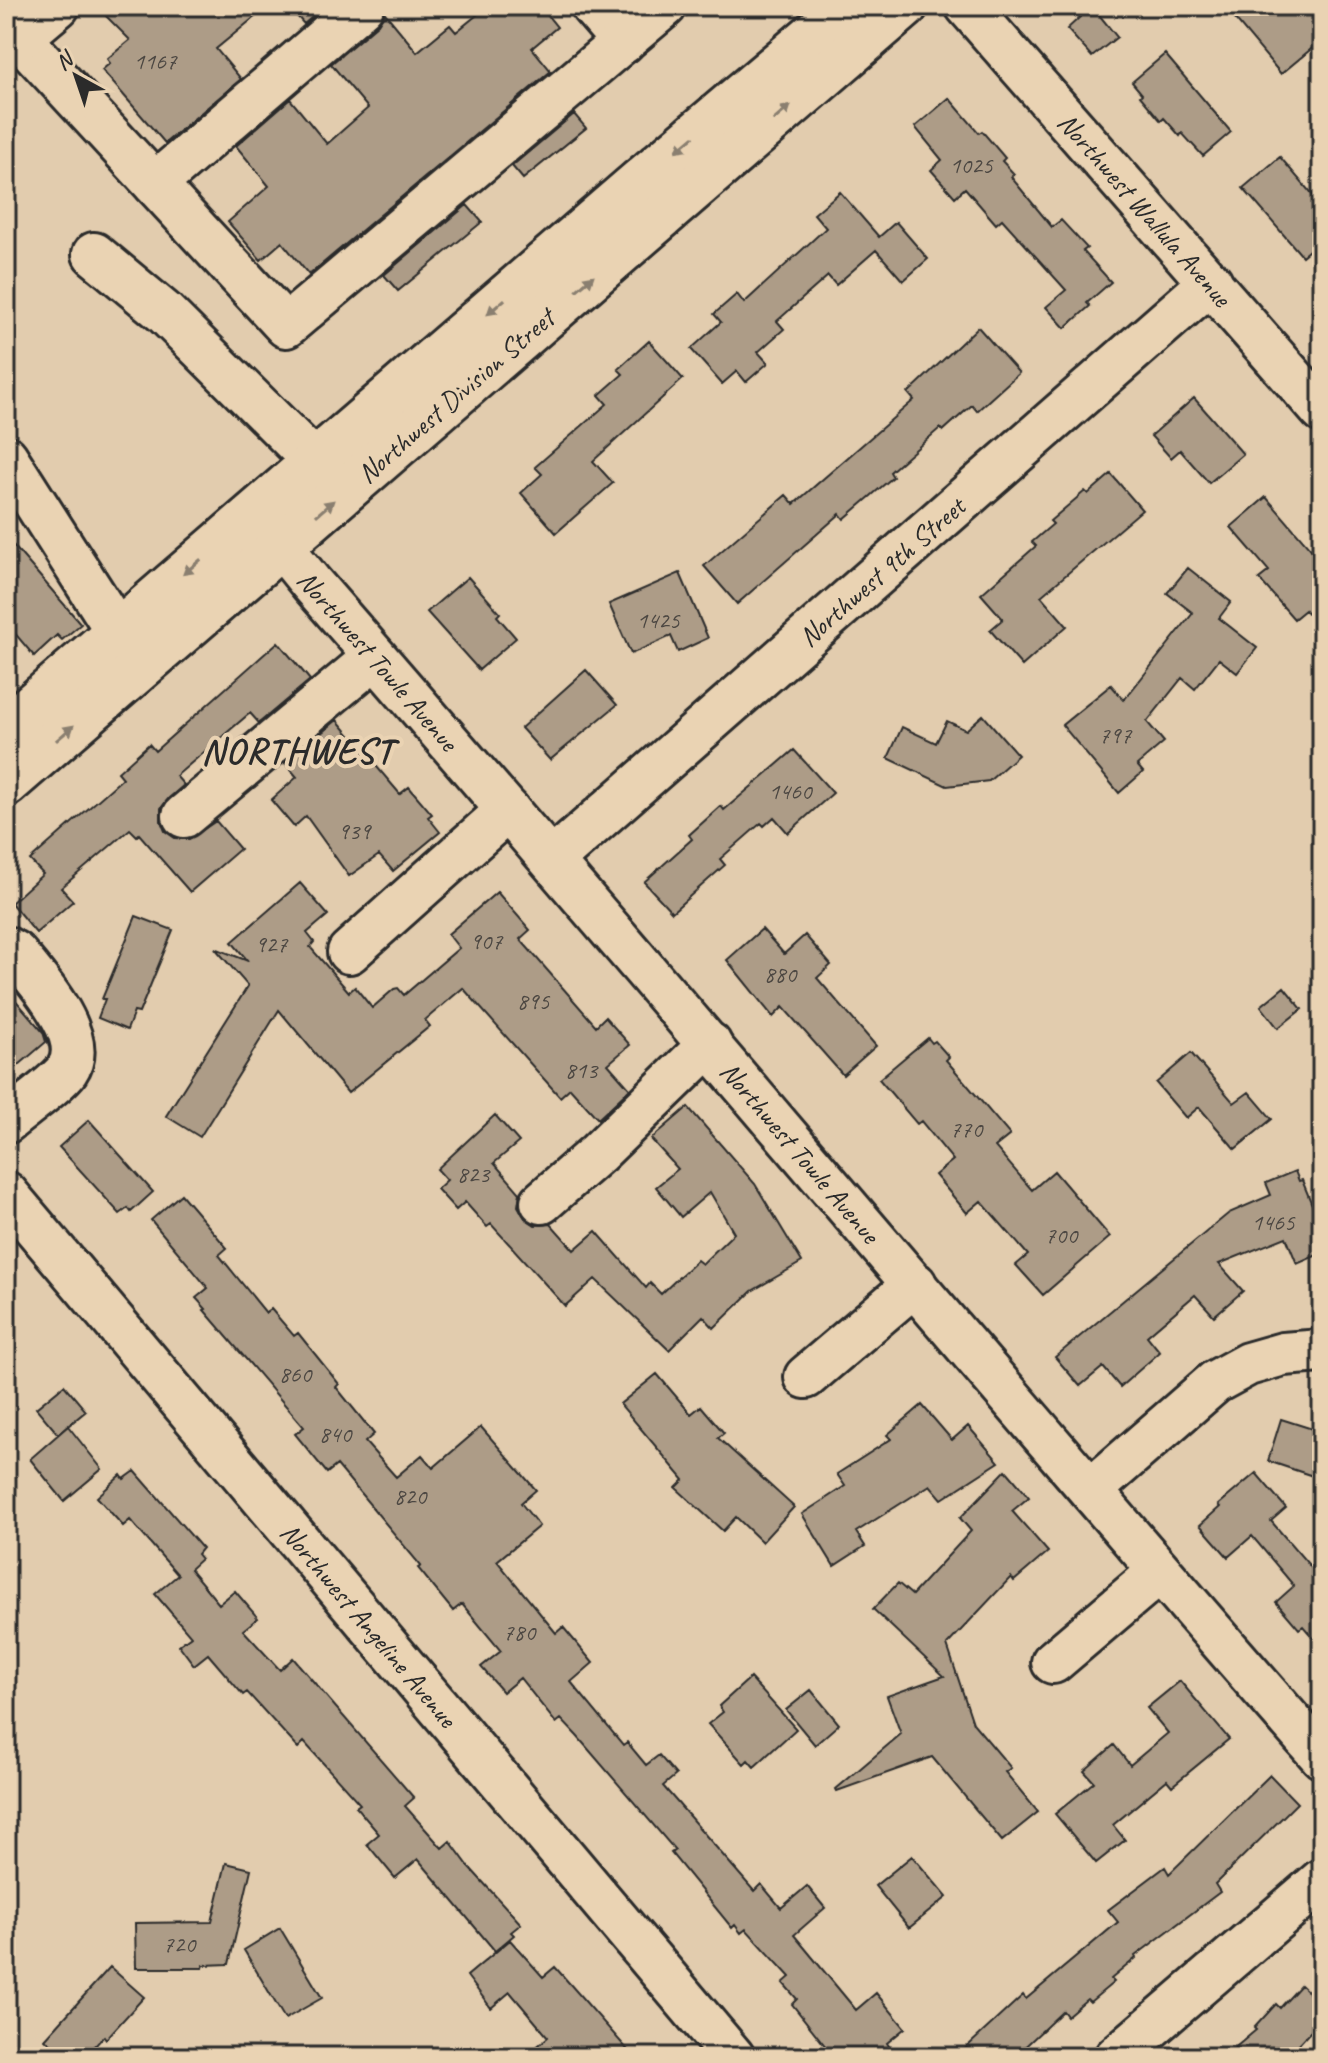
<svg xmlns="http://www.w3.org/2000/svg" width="1328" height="2063" font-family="Caveat,sans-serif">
	<rect width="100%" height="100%" fill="#e2ccae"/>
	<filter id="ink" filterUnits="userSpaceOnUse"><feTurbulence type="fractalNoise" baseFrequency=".0125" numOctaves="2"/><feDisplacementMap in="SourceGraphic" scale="16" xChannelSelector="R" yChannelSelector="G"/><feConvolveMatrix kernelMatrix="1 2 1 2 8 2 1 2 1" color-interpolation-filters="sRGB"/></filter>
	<g filter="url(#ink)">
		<path fill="#ad9c87" stroke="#2b2b2b" stroke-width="2" d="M96,6H268L216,49L241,79L165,143L102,70L110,63L107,59L130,40Z
			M288,6H325L304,24Z
			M488,6H540L557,27L532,48L551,71L309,275L282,242L261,260L228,222L269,186L236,146L290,99L327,144L368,108L331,64L378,24L385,13L417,52L450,25L456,32Z
			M1092,6L1117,37L1092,57L1067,29Z
			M1224,6H1322V40L1281,74Z
			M1165,54L1231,132L1203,156L1182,133L1180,136L1164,118L1161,121L1140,96L1142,94L1132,82Z
			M949,98L979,133L982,131L1005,158L1002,161L1014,174L1011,177L1052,227L1061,220L1087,248L1083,251L1111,282L1087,303L1090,306L1065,328L1046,307L1066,290L1002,219L996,224L965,188L955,197L931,170L942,160L915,127Z
			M574,114L586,128L523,179L512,166Z
			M1280,157L1322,206V239L1302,256L1243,188Z
			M840,192L879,237L896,222L928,259L903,281L876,250L836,285L828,276L777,321L784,329L758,352L768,363L746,382L737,371L722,384L691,349L721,322L714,314L737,294L744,303L826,228L814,214Z
			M467,205L482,222L398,291L384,275Z
			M978,327L1019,373L977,411L972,405L943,431L940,428L890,472L893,477L844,519L840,514L737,604L704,566L786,495L794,504L914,400L908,393Z
			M649,341L683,379L593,461L613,483L556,533L521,493L542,474L535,467L607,404L599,395L623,374L618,369Z
			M1194,398L1243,454L1209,483L1180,450L1171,458L1151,436Z
			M1111,474L1142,510L1041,596L1067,626L1022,666L990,630L1003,619L981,594L1036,546L1032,542L1053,524L1050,521L1085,491L1088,494Z
			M1266,497L1322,562V600L1307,613L1305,610L1294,619L1259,579L1269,571L1231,527Z
			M6,537L81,624L62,640L57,635L34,656L6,623Z
			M1188,568L1231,602L1219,618L1257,648L1237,673L1219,659L1195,689L1182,678L1147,722L1164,742L1137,765L1143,772L1119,793L1062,725L1111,685L1124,700L1193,613L1167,593Z
			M680,573L708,638L678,652L671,636L631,654L609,604Z
			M468,577L500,613L497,616L516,638L479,670L427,612Z
			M278,642L310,680L259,723L250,713L223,736L176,776L184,785L169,798L161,808V821L165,831L175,838L189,839L216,821L240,849L190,892L139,834L137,836L130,829L61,888L73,901L36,933L11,903L43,874L30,860L123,778L118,772L149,744L155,751Z
			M586,670L617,705L550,760L521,728Z
			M983,715L1018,755L989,781L947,786L888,758L902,727L936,743L947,721L966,730Z
			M337,720L400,794L409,787L432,814L428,817L440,832L393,871L379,855L349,876L306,816L294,827L271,800L297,777L285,763Z
			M794,750L833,793L788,833L774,817L764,826L761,823L720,859L725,865L672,912L644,882L692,839L689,835L721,806L724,810Z
			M300,883L328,915L307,933L314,942L310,947L349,992L355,987L372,1008L394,989L398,988L404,995L459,948L448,934L497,892L530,930L520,939L596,1026L605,1017L630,1045L608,1064L630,1089L598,1119L570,1088L560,1097L463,988L425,1020L430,1026L348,1093L279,1010L200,1137L166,1116L248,986L215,948L248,961L232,942Z
			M136,916L173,930L139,1013L134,1012L127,1030L98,1018L105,999H102Z
			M762,929L784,954L805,935L831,965L817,978L876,1046L843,1075L783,1007L773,1017L727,960Z
			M1284,987L1302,1009L1278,1028L1261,1006Z
			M6,989L43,1032L46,1042L6,1076Z
			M928,1038L932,1043L935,1041L949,1057L946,1060L1010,1135L995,1147L1032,1190L1054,1171L1110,1237L1043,1295L1016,1265L1028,1255L981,1201L967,1213L935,1175L953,1160L921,1121L917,1124L879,1079Z
			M1191,1053L1234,1103L1249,1092L1272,1119L1235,1149L1199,1107L1186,1118L1156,1083Z
			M688,1107L755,1184L802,1262L752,1291L714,1328L703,1316L669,1350L595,1279L565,1306L491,1224L487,1227L465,1202L456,1210L437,1189L447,1180L437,1169L495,1115L519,1142L494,1163L520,1193L518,1206L525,1218L535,1225L551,1224L574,1250L596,1231L646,1288L650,1283L661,1294L697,1260L702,1264L734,1233L710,1192L681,1217L656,1187L678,1169L651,1139Z
			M89,1120L153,1192L131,1212L128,1208L120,1214L59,1147Z
			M1295,1171L1299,1181L1302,1180L1322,1229V1253L1297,1264L1286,1237L1219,1264L1243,1291L1214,1316L1195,1295L1147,1336L1160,1352L1120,1387L1103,1367L1080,1386L1055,1357L1229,1213L1271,1195L1266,1183Z
			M181,1194L227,1248L219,1255L266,1313L271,1309L294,1336L298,1333L339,1384L336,1387L374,1434L365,1442L396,1477L422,1455L433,1468L481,1427L536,1490L521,1503L539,1526L497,1561L556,1633L563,1627L593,1663L571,1682L623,1745L627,1742L646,1765L659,1755L676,1775L663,1786L754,1891L761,1884L781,1908L807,1886L825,1908L794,1935L856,2010L876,1993L905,2028L887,2043L896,2057H834L792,2004L797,1999L783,1983L790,1977L746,1929L741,1933L735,1925L732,1928L671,1853L675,1850L577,1736L561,1719L556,1723L520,1678L503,1692L481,1667L501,1651L462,1604L453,1611L418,1568L421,1566L337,1465L327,1473L295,1434L304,1427L204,1310L206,1309L196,1298L208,1288L151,1220Z
			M657,1374L691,1414L701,1406L724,1433L718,1438L794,1507L762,1542L736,1517L723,1531L676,1488L684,1480L620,1404Z
			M64,1385L86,1411L58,1434L36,1408Z
			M922,1405L952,1440L968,1426L999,1462L942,1499L930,1485L856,1532L865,1546L834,1566L802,1514L845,1486L837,1474L891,1439L887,1435Z
			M1281,1419L1322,1432V1479L1268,1461Z
			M68,1426L102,1469L64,1501L30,1459Z
			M1006,1470L1029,1497L1012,1511L1048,1552L1014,1581L1011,1577L947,1645L973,1723L1011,1768L1005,1772L1038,1812L1002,1841L932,1757L837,1791L836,1789L901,1734L887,1696L944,1676L873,1609L898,1583L912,1595L971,1531L960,1518Z
			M135,1471L202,1548L197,1554L201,1559L190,1569L219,1604L235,1591L258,1618L243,1630L280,1670L293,1658L414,1798L405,1806L442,1848L450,1841L470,1868L521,1924L511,1932L514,1935L495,1951L418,1859L395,1878L367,1844L379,1834L356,1807L360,1804L304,1742L298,1748L247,1692L243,1695L208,1654L194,1665L179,1645L191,1636L155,1594L178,1575L130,1520L123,1526L97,1497L121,1475L124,1479Z
			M1256,1473L1286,1508L1271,1521L1322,1580V1648L1303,1626L1299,1629L1276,1602L1294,1586L1252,1536L1228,1557L1200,1525L1220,1507L1218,1505Z
			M750,1678L796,1729L754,1767L748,1760L744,1764L708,1724L723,1712L719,1706Z
			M1180,1681L1229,1739L1172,1786L1167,1780L1113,1825L1125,1840L1096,1863L1055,1814L1094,1782L1084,1771L1114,1745L1130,1765L1168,1733L1147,1708Z
			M811,1690L839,1724L815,1745L786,1710Z
			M1270,1775L1297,1803L1215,1884L1220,1892L1135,1956L1136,1958L1111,1979L1114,1982L1090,2002L1087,1999L1067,2016L1063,2011L1014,2057H956L1023,1995L1026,1999L1118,1922L1108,1910L1165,1867L1169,1874Z
			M912,1856L947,1897L909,1928L875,1886Z
			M226,1863L251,1869L229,1964L204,1965L203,1968H136L135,1923L212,1922Z
			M280,1928L322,1998L285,2019L244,1950Z
			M510,1940L543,1977L555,1967L634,2057H525L548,2037L510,1992L491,2008L467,1976Z
			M110,1967L144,1997L106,2039L104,2036L85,2057H65L45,2039Z
			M1301,1985L1322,2005V2019L1287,2057H1224L1256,2030L1254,2028L1276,2004L1280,2008Z"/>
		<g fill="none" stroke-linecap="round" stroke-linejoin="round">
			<g stroke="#2b2b2b" stroke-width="48">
				<g id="minor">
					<path d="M592,6L623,42"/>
					<path id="s1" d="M967,6L1322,411"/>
					<path d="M6,31L20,38L286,326L665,6"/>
					<path d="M20,38L58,6"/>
					<path d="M155,184L362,6"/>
					<path d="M94,254L165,313L316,463"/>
					<path d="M6,457L117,631"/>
					<path id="s2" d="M257,522L281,546L311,583C651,972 981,1369 1322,1757"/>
					<path d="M184,816L375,657"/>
					<path id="s3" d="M552,860L1211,282"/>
					<path d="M6,948L15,953C35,977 90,1037 67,1070C59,1082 19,1111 6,1122"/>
					<path d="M349,952L508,810"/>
					<path id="s4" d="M6,1193L733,2057"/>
					<path d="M542,1202L598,1153L710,1044"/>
					<path d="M806,1377L915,1284"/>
					<path d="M1091,1490L1215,1382L1248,1364L1283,1354L1322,1351"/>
					<path d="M1053,1662L1159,1572"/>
					<path d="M1116,2057L1322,1880"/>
				</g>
			</g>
			<g stroke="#2b2b2b" stroke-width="50">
				<g id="major">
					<path d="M6,728L639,182L847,6"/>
					<path id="s5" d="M6,784L905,6"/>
				</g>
			</g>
			<use href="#minor" stroke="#ead3b3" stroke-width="42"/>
			<use href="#major" stroke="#ead3b3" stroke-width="44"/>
		</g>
		<defs><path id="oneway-solid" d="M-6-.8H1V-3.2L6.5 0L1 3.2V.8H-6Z" transform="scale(2)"/></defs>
		<g fill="#8a7f6f">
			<use href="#oneway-solid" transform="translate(782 113) rotate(-41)"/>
			<use href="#oneway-solid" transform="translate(685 144) rotate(140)"/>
			<use href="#oneway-solid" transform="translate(585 283) rotate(-41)"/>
			<use href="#oneway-solid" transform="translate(496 307) rotate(139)"/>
			<use href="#oneway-solid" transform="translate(325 508) rotate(-41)"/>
			<use href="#oneway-solid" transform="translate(192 567) rotate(140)"/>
			<use href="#oneway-solid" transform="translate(65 733) rotate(-41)"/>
		</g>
	</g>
	<g text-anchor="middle" stroke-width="8" stroke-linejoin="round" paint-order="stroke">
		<g font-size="24" fill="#4c4742">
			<text x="155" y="69">1167</text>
			<text x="971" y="173">1025</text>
			<text x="658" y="628">1425</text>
			<text x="1115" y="743">797</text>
			<text x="790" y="799">1460</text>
			<text x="354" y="839">939</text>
			<text x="486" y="949">907</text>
			<text x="271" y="952">927</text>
			<text x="780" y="982">880</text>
			<text x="533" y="1009">895</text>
			<text x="581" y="1078">813</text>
			<text x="966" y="1137">770</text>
			<text x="473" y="1182">823</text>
			<text x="1273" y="1230">1465</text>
			<text x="1061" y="1243">700</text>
			<text x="295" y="1382">860</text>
			<text x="335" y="1442">840</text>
			<text x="410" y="1504">820</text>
			<text x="519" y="1640">780</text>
			<text x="179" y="1952">720</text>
		</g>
		<g font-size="28" fill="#2b2b2b" stroke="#ead3b3">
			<text dy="10" stroke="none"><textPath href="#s1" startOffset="270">Northwest Wallula Avenue</textPath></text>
			<text dy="10" stroke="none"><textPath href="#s5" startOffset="594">Northwest Division Street</textPath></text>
			<text dy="10" stroke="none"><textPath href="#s3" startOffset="438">Northwest 9th Street</textPath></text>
			<text dy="10" stroke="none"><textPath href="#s2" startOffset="184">Northwest Towle Avenue</textPath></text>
			<text dy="10" stroke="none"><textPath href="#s2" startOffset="832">Northwest Towle Avenue</textPath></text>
			<text dy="10" stroke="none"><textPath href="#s4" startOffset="564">Northwest Angeline Avenue</textPath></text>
		</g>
		<g font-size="36" font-weight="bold" letter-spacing="2" fill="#2b2b2b" stroke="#ead3b3">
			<text x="298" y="763">NORTHWEST</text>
		</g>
	</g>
	<rect width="1328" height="2063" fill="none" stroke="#ead3b3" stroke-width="32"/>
	<rect x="16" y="16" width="1296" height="2031" fill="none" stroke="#2b2b2b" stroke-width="3" filter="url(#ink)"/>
	<g transform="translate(76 76) rotate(320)" stroke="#ead3b3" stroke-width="6" paint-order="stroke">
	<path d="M0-6L14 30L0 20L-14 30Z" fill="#2b2b2b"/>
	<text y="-12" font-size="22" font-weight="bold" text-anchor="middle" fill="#2b2b2b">N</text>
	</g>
</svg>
